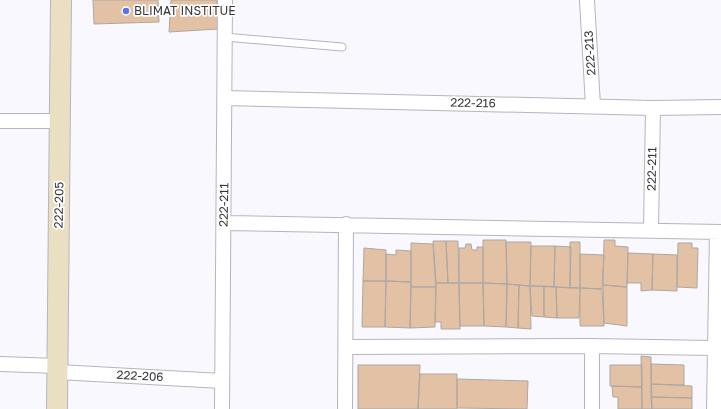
<svg xmlns="http://www.w3.org/2000/svg" width="721" height="409" font-family="'Golos Text',sans-serif">
	<rect width="100%" height="100%" fill="#f8f8fe"/>
	<path fill="#e2c1a4" stroke="#ada7a2" d="M93,0H158L159,22L94,24Z
		M171,0H217L218,29L169,32Z
		M483,240H506L507,284L483,283Z
		M604,240H615V246L628,247L627,287L603,285Z
		M433,241H446L448,283H436Z
		M446,241H458L459,283H448Z
		M506,242H531L530,286L507,284Z
		M570,242H580V288H570Z
		M411,243L433,244L436,287H411Z
		M678,243H692V248H698L697,288L677,287Z
		M466,244H471L472,250H477V247H483V283H459V248H465Z
		M531,246H555L554,287L530,286Z
		M555,246L571,247L570,288L554,287Z
		M364,248L386,250V281H363Z
		M396,250L411,251V282L386,281V254L396,255Z
		M628,253L653,254L652,290L641,291V283H627Z
		M580,254L604,255L602,289L580,288Z
		M653,254L677,255V291L652,290Z
		M363,281H386L385,327H362Z
		M386,281L411,282L410,328L385,327Z
		M436,283H459L460,329H441V322H435Z
		M459,283H483L484,326H460Z
		M483,283L507,284L506,327L484,326Z
		M507,284L519,285L518,328L506,327Z
		M519,285L530,286L531,329L518,328Z
		M603,285L627,287V326L604,323Z
		M530,286H544V317L532,316Z
		M544,286L556,287L557,318L544,317Z
		M411,287H436L435,327L410,328Z
		M556,287L580,288L579,318H557Z
		M580,288L602,289L604,326H580Z
		M641,356L651,357L652,409H642Z
		M651,364L684,365V385L651,384Z
		M358,365H420L418,409H358Z
		M610,365H642V387L610,386Z
		M420,374H457V409H418Z
		M457,379L528,381L527,409L457,408Z
		M651,384L692,386V398L651,397Z
		M612,386L642,387V409H618V397H613Z
		M651,397L692,398V409H652Z"/>
	<g fill="none" stroke-linecap="round" stroke-linejoin="round">
		<g stroke="#b5b6bd" stroke-width="9">
			<path id="lane" d="M225,37L342,47"/>
		</g>
		<g stroke="#b5b6bd" stroke-width="16">
			<path id="street" d="M587,0L593,106
				M225,98L653,108L721,107
				M0,121H60
				M224,223L721,232
				M651,229L653,108
				M346,347L592,346L714,348
				M0,364L58,366
				M58,372L222,381
				M222,409L225,0
				M345,409L346,224
				M592,409V346
				M714,409L717,232"/>
		</g>
		<g stroke="#b5b6bd" stroke-width="22">
			<path id="secondary" d="M57,409L61,0"/>
		</g>
		<use href="#lane" stroke="#fff" stroke-width="7"/>
		<use href="#street" stroke="#fff" stroke-width="14"/>
		<use href="#secondary" stroke="#eadec3" stroke-width="20"/>
	</g>
	<circle fill="#5674e9" stroke="#fff" stroke-width="1.5" cx="126" cy="11" r="4"/>
	<g text-anchor="middle" stroke-width="3.5" stroke-linejoin="round" paint-order="stroke">
		<g font-size="12" fill="#363639" stroke="#fff" text-anchor="start">
			<text x="134" y="15">BLIMAT INSTITUE</text>
		</g>
		<g font-size="12" fill="#363639" stroke="#fff">
			<text transform="translate(590 53) rotate(-94)" y="4">222-213</text>
			<text transform="translate(473 103) rotate(1)" y="4">222-216</text>
			<text transform="translate(652 169) rotate(-89)" y="4">222-211</text>
			<text transform="translate(59 205) rotate(-89)" y="4">222-205</text>
			<text transform="translate(224 205) rotate(-89)" y="4">222-211</text>
			<text transform="translate(140 376) rotate(3)" y="4">222-206</text>
		</g>
	</g>
</svg>
